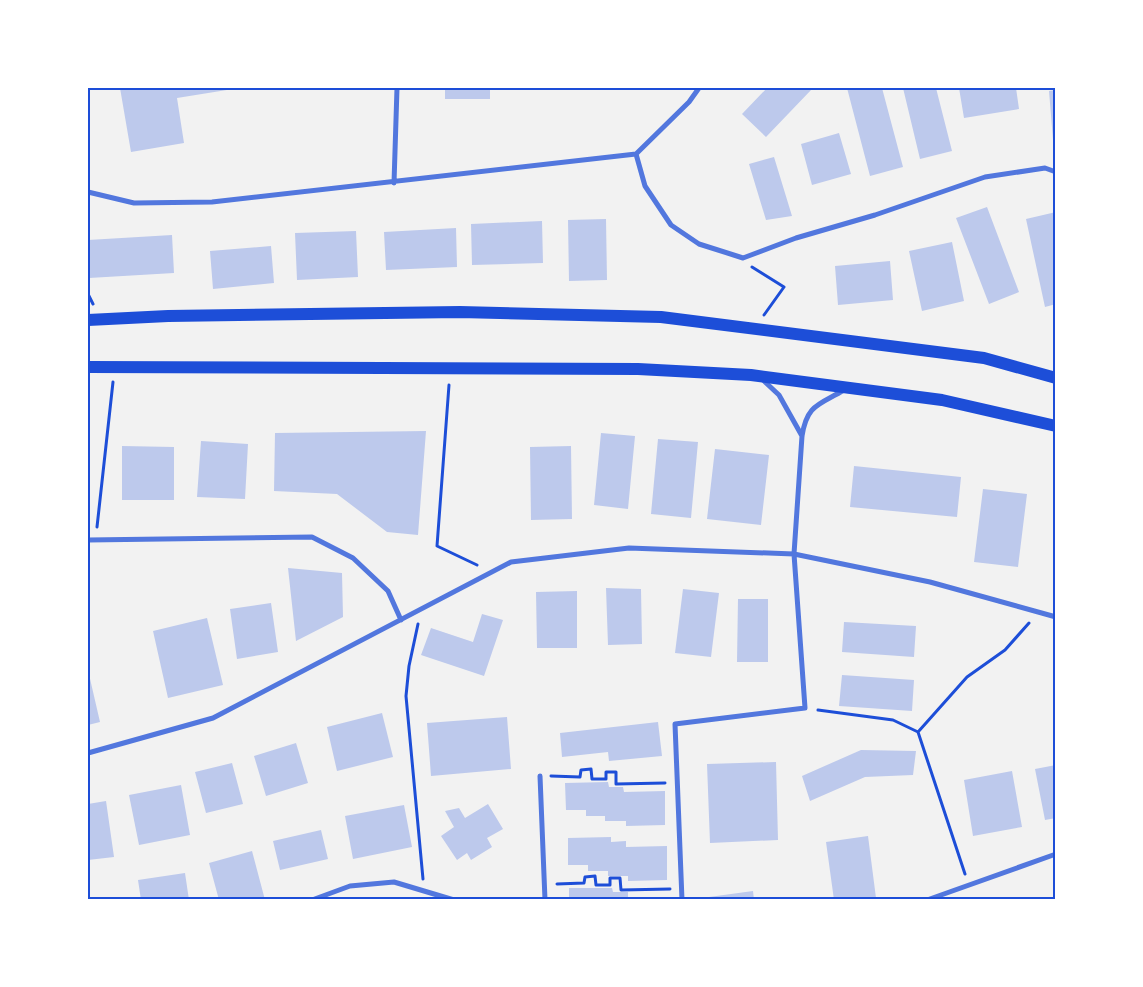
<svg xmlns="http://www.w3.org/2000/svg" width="1143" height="987" font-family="'Work Sans',sans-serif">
	<rect width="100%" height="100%" fill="#f2f2f2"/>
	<path fill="#bdc9ec" d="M120,88H233V89L177,98L184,143L131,152Z
		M445,88H490V99H445Z
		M767,88L812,89L766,137L742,114Z
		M847,88H882L903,167L870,176Z
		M903,88H936L952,151L920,159Z
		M959,88H1016L1019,109L964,118Z
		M1056,90V140H1053L1049,91Z
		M839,133L851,174L812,185L801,144Z
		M774,157L792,216L766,220L749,164Z
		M987,207L1019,292L989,304L956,218Z
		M1056,212V304L1045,307L1026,219Z
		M606,219L607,280L569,281L568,220Z
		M542,221L543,263L472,265L471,224Z
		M456,228L457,267L386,270L384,232Z
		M356,231L358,277L297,280L295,233Z
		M172,235L174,273L89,278L88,240Z
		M952,242L964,301L922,311L909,251Z
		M271,246L274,283L213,289L210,251Z
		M890,261L893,300L838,305L835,266Z
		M426,431L418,535L387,532L337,494L274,491L275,433Z
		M601,433L635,436L628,509L594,505Z
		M658,439L698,442L691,518L651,514Z
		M201,441L248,444L245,499L197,497Z
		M122,446L174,447V500H122Z
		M571,446L572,519L531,520L530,447Z
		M715,449L769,455L761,525L707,519Z
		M854,466L961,477L957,517L850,507Z
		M983,489L1027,494L1018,567L974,562Z
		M288,568L342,573L343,617L296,641Z
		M606,588L641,589L642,644L608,645Z
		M683,589L719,593L711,657L675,653Z
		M577,591V648H537L536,592Z
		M738,599H768V662H737Z
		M271,603L278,652L237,659L230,609Z
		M482,614L503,620L484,676L421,655L431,628L473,642Z
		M207,618L223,685L168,698L153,631Z
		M844,622L916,626L914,657L842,652Z
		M88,670L100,722L88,725Z
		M842,675L914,680L912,711L839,706Z
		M382,713L393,757L337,771L327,727Z
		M507,717L511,769L431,776L427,723Z
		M658,722L662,756L609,761L608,752L562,757L560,733Z
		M296,743L308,783L266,796L254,756Z
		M861,750L916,751L913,775L865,777L810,801L802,776Z
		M776,762L778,840L710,843L707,764Z
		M232,763L243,804L206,813L195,772Z
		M1056,765V818L1045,820L1035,769Z
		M1012,771L1022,827L973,836L964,780Z
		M608,782L609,787H623L624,792L665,791V825L626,826V821H605V816H586V810H566L565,783Z
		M181,785L190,835L139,845L129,795Z
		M106,801L114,857L88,860V804Z
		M488,804L503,829L487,838L492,847L471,860L467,853L457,860L441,836L454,827L445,811L459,808L465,818Z
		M404,805L412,847L353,859L345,816Z
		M321,830L328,859L280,870L273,841Z
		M868,836L876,898L834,900L826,842Z
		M611,837V842L626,841V847L667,846V880L628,881V876H608V871H588V865H568V838Z
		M252,851L265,900H219L209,863Z
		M185,873L189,900H141L138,880Z
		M569,888H612L613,892H628V897H669V900H569Z
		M753,891L754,900H709V897Z"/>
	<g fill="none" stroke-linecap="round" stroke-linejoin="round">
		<path stroke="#1d4ed8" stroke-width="3" d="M752,267L784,287L764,315
			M88,294L93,304
			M449,385L437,546L477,565
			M97,527L113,382
			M418,624L409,666L406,696L423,879
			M818,710L893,720L918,732L965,874
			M918,732L967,677L1005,650L1029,623
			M551,776L580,777L581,770L591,769L592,779H606V772H616V784L665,783
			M557,884L584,883L585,877L595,876L596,885H610V878H620L621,890L670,889"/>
		<path stroke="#5277de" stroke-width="5" d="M636,154L645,186L671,225L699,244L743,258L796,238L875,215L985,177L1045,168L1056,172
			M636,154L689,102L699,88
			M394,183L397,88
			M88,192L134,203L212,202L636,154
			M763,380L779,395L802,436
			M88,540L312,537L353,558L388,591L401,620
			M88,753L213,718L511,562L629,548L794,554L930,582L1056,617
			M540,776L545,900
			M312,900L350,886L394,882L454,900
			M682,900L675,724L805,708L794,554L802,436C807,404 819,405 844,390
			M927,900L1056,854"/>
		<path stroke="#1d4ed8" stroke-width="12" d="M88,320L168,316L460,312L661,317L984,358L1056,378
			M88,367L638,369L751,375L942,400L1056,426"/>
	</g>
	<rect width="1143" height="987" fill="none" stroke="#ffffff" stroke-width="178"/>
	<rect x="89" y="89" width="965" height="809" fill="none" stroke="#1d4ed8" stroke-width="2"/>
</svg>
